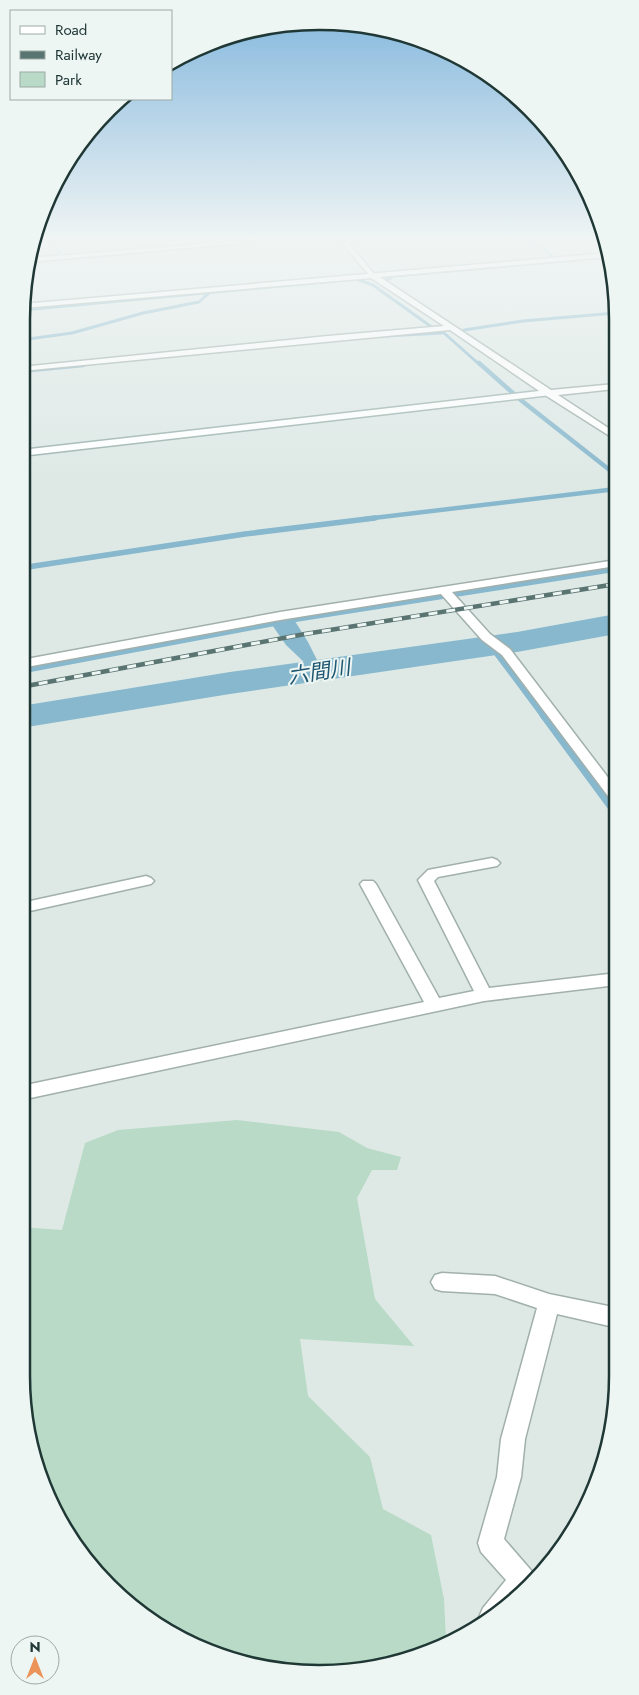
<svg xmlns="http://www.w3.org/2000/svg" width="639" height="1695" font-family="Jost,'Noto Sans JP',sans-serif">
	<rect width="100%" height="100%" fill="#dee9e6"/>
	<path fill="#b8dac6" d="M237,1120L339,1132L367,1148L401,1157L397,1170H372L357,1198L375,1299L414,1346L300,1339L308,1396L370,1457L383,1509L431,1535L444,1599L446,1640L378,1668L280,1671L171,1634L95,1572L37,1472L21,1375V1227L62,1230L85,1143L118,1130Z"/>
	<path fill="#88b8cd" d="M293,618L308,642L318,662L306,664L286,645L270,622Z"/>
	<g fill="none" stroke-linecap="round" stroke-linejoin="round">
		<path stroke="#88b8cd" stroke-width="3" d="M53,242L61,256
			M525,242L543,248L558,262
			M31,243L35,242
			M386,281L393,276L608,257
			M23,310L356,279L373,285L433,328L444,333L480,365
			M464,330L523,321L615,313
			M385,336L442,333
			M21,340L72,333L143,313L199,302L209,293"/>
		<path stroke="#88b8cd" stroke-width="4.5" d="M479,363L522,401L616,475
			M21,371L83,365
			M365,519L616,489"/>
		<path stroke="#88b8cd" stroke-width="5.5" d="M21,568L245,534L375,518
			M491,646L544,717
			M306,655L317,671
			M21,671L297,619L616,569"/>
		<path stroke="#88b8cd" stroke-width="7" d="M543,715L616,814"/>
		<path fill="#88b8cd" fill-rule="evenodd" d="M616,614V634L517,652L230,694L21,728V706L230,672L517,632Z"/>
		<g stroke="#a1b0ad" stroke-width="3">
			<path id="street" d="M225,242H257L29,262V258Z
				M607,253L608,257L380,277L551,390L615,384V389L558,395L616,433V440L545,395L450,330L21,371V367L328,336L444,326L371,278L23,308V304Z
				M616,560V566L452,592L490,634L510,649L616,788V801L611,800L502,655L482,640L441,594L280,620L21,668V660L280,612Z
				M492,858L497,860L500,863L497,866L438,877L434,881L489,988L617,973V985L484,1001L21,1100V1086L424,1002L360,884L363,881H373L376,884L439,998L474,991L418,880L428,870Z
				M146,876L151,878L154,881L151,884L21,913V903Z
				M442,1273L495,1276L549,1294L618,1308V1328L557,1314L525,1439L521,1477L504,1539L536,1576L482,1625L479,1617L483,1608L506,1580L481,1552L478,1543L497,1477L501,1439L537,1308L495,1294L442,1291L435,1289L431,1282L435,1275Z"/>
		</g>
		<g stroke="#9eb4b0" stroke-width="3">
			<path id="secondary" d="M341,242H348L374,274V276H370Z
				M548,390L552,393L551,395L21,456V450Z"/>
		</g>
		<use href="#street" fill="#fff" fill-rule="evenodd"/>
		<use href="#secondary" fill="#fff" fill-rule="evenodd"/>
		<g stroke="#5a7471" stroke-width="4.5">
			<path id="rail" d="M21,687L305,634L616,584"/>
		</g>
		<use href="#rail" stroke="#eef6f3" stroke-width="3" stroke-dasharray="9" stroke-linecap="butt"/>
	</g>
	<linearGradient id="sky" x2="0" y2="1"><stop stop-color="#81b6dd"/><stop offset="0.5" stop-color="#f0f5f4"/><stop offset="1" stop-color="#f0f5f4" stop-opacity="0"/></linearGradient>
	<rect width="639" height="480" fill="url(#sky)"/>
	<g text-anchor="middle" stroke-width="4" stroke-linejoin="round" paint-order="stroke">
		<g font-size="21" font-style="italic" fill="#1e5771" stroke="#eef6f3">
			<text transform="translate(319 672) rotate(-9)" y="7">六間川</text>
		</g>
	</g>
	<path d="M0 0H639V1695H0ZM319 30H320A289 289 0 0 1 609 319V1376A289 289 0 0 1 320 1665H319A289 289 0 0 1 30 1376V319A289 289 0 0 1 319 30Z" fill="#eef6f3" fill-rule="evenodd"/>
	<path fill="none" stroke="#203835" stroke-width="2.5" d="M319 30H320A289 289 0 0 1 609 319V1376A289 289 0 0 1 320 1665H319A289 289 0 0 1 30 1376V319A289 289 0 0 1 319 30Z"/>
	<rect x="10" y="10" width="162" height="90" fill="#eef6f3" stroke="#9caaa7"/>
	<rect x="20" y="26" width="25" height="8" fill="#ffffff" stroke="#9caaa7"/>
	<text x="55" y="35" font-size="15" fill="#203835">Road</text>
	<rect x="20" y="51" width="25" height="8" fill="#5a7471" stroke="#9caaa7"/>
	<text x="55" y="60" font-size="15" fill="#203835">Railway</text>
	<rect x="20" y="72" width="25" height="15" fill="#b8dac6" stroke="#9caaa7"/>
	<text x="55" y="85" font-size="15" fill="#203835">Park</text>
	<g transform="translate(35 1660)"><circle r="24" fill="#eef6f3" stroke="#9caaa7"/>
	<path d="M0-4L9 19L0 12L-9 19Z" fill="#ec935a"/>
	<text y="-8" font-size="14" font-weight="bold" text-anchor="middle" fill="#203835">N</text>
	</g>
</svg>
